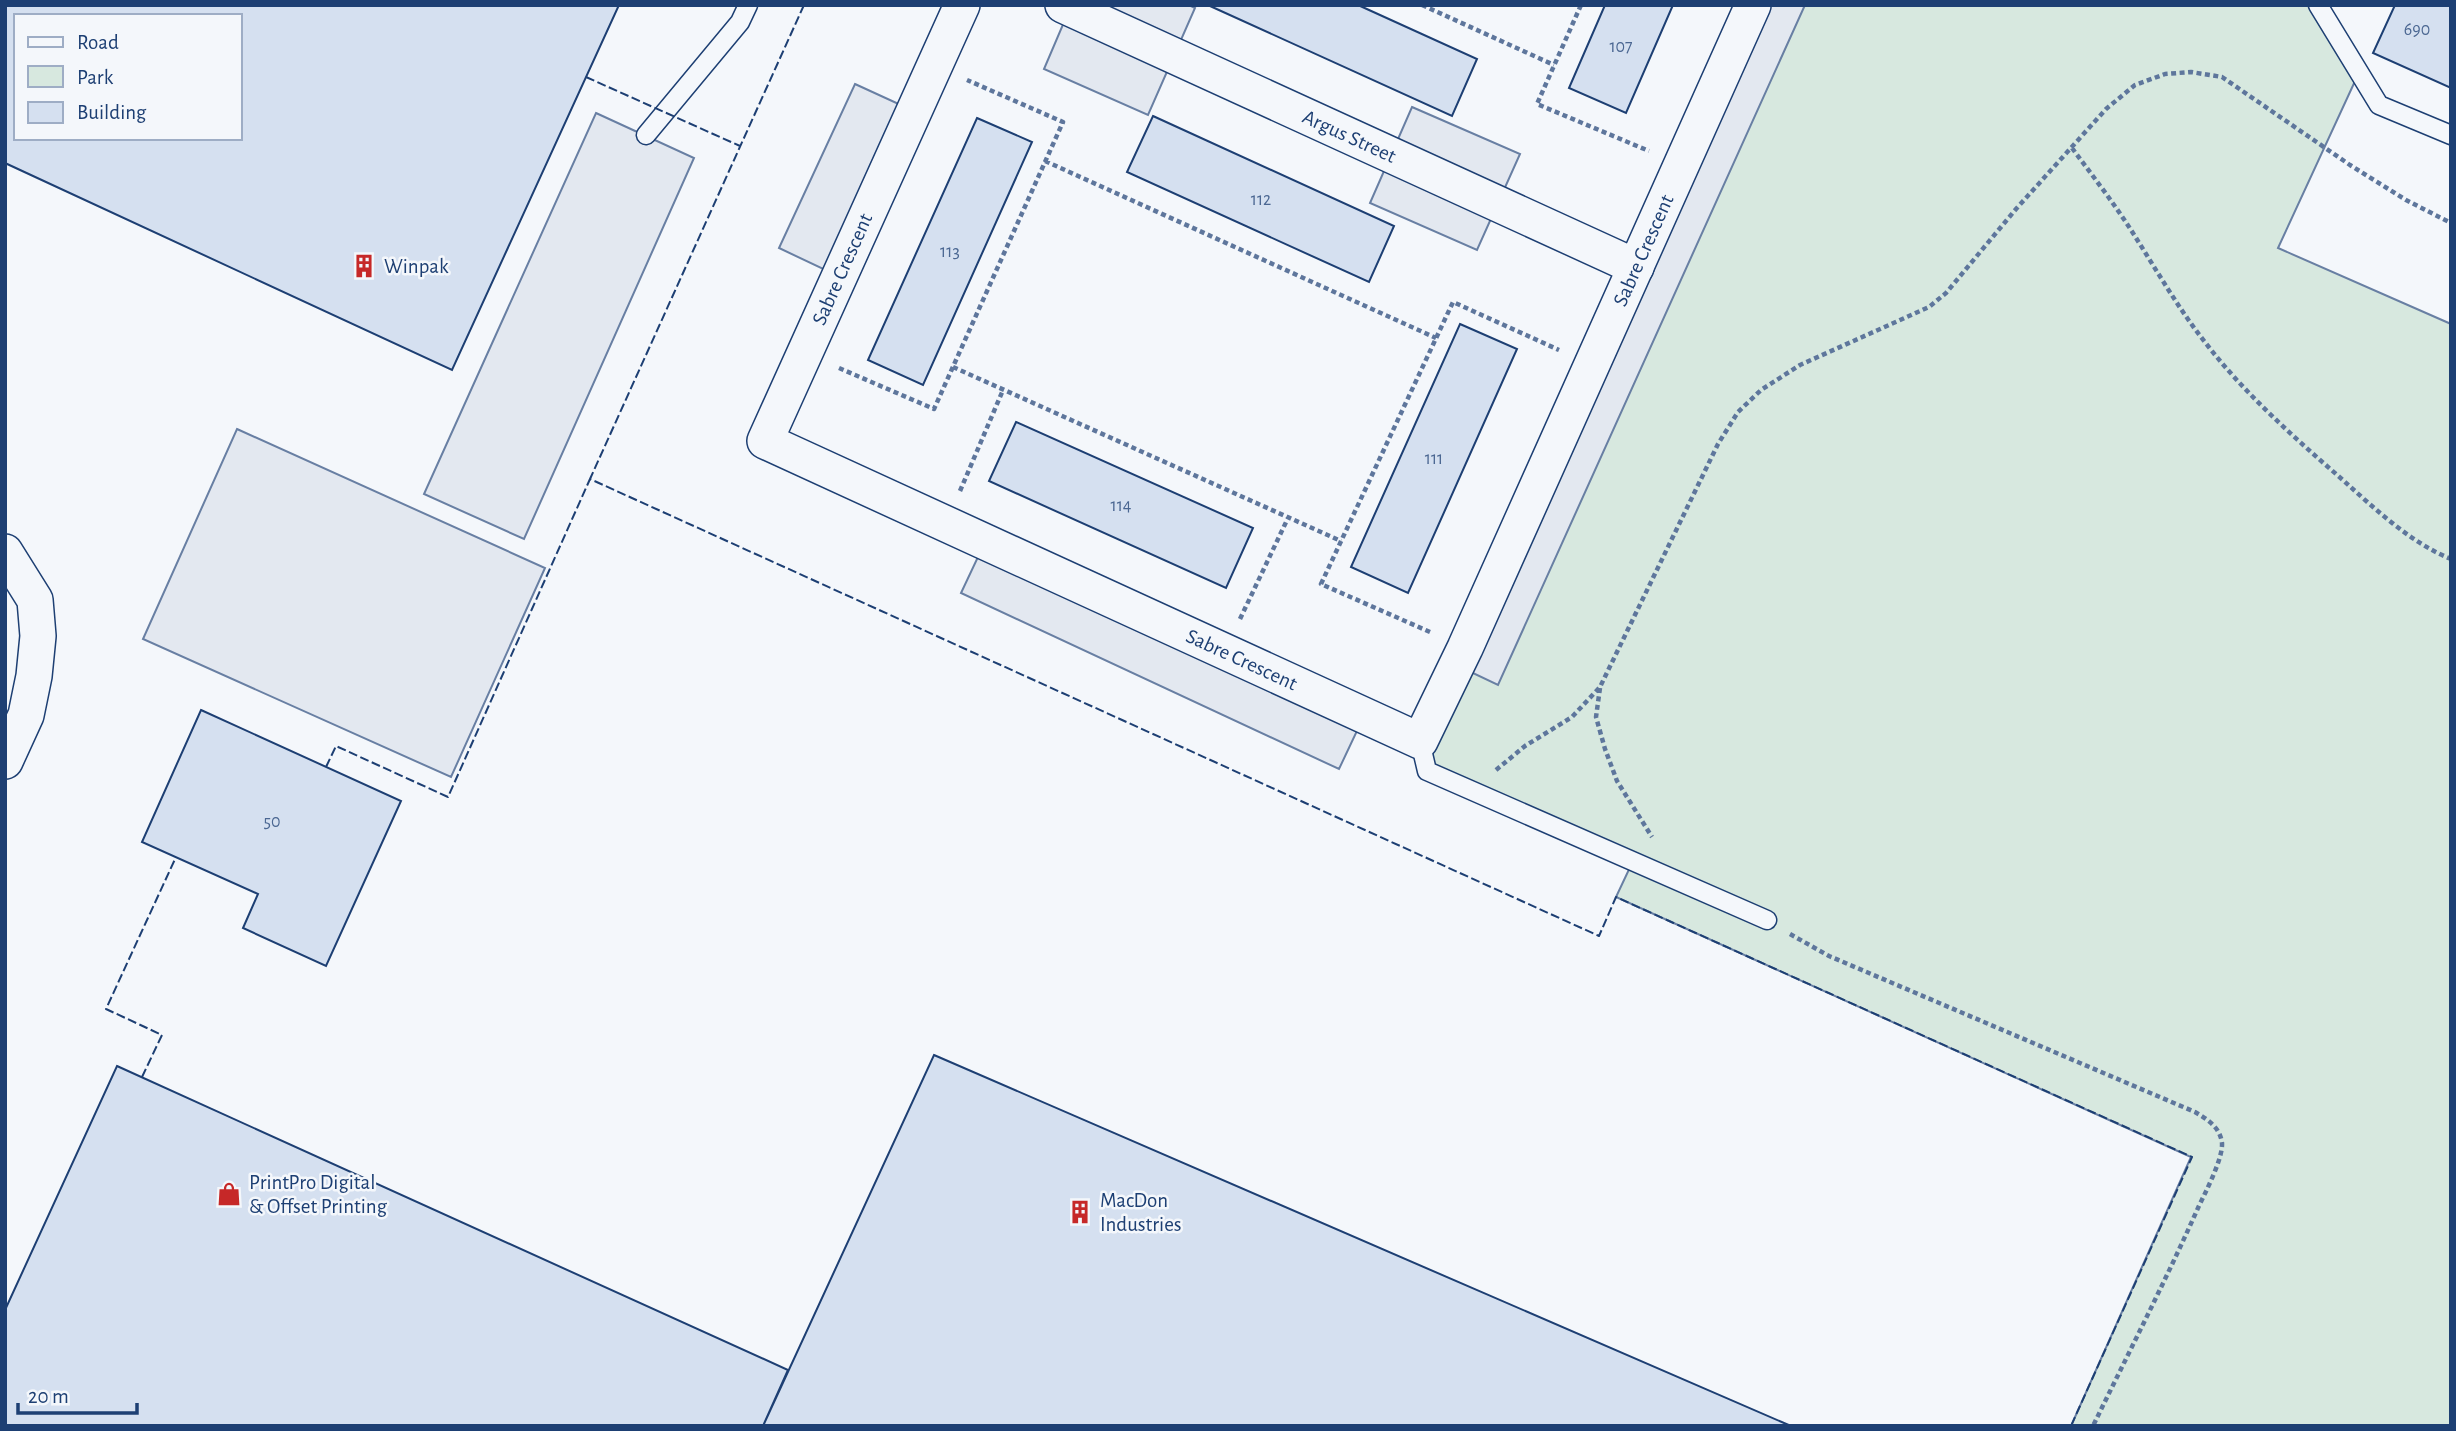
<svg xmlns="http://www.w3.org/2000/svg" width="2456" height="1431" font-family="'Alegreya Sans',sans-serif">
	<rect width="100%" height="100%" fill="#f4f7fb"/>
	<path fill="#d7e8df" stroke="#687fa3" stroke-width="2" d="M1753,5H2326L2362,66L2278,248L2451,324V1426H2071L2191,1157L1616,897L1633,861L1427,771L1420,741Z"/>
	<path fill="#e3e8f0" stroke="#687fa3" stroke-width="2" d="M1112,5H1189L1195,8L1148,115L1044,69L1070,8L1103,23Z
		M1753,5H1805L1498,685L1456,665Z
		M855,84L914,111L838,276L779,248Z
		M1412,107L1520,154L1477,250L1370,203Z
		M596,113L694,158L524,539L424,494Z
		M237,429L545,568L451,777L143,639Z
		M985,542L1364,716L1339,769L961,593Z"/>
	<path fill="#d5e0f0" stroke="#1d3f73" stroke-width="2" fill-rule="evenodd" d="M5,5H619L452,370L5,163ZM16,16H240V138H16Z
		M1358,5L1477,59L1452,116L1210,6Z
		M1605,5H1673L1626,113L1569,88Z
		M2395,5H2451V88L2373,53Z
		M1153,116L1394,226L1369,282L1127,172Z
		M977,118L1032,142L923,385L868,360Z
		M1460,324L1517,349L1408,593L1351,567Z
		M1016,422L1253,528L1226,588L989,481Z
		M201,710L401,801L326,966L243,928L258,894L142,842Z
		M934,1055L1791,1426H763Z
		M117,1066L788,1370L763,1426H5V1310Z"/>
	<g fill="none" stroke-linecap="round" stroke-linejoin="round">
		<g stroke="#1d3f73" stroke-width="21">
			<path id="lane" d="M2318,5L2379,105L2451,135
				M646,135L740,22L748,5
				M1420,741L1427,771L1767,920"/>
		</g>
		<g stroke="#1d3f73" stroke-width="38">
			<g id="street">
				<path id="s1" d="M962,5L765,441L1420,741L1465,648L1753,5"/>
				<path id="s2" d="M1063,5L1636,267"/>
				<path d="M5,552L35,600L38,636L34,676L26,715L5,761"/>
			</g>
		</g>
		<path stroke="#5e769c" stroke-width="4.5" stroke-dasharray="5 3.5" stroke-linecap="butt" d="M1422,5L1554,65
			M1581,5L1537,104L1649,151
			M2072,148C2092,175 2113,202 2131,230C2156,269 2179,310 2208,346C2247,396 2296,439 2344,481C2375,509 2411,543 2451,559
			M1045,161L1436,338
			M953,367L1341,541
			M839,368L934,409L1063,122L967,80
			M960,491L1003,390
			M1240,619L1288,518
			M1430,632L1321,584L1453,302L1559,350
			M1600,688L1596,717L1605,749L1617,781L1652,837
			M1496,770L1525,746L1572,717L1600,687L1718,444L1738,412L1761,390L1800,365L1929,307L1946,293L2016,209L2106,109L2135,85L2165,74L2191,72L2222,77L2350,165L2406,200L2451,223
			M1790,934L1829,956L2195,1112C2207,1119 2220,1127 2222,1143C2223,1159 2205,1193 2198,1208C2165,1282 2128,1354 2093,1426"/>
		<use href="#lane" stroke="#f4f7fb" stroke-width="18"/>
		<use href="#street" stroke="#f4f7fb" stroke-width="35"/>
		<path stroke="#1d3f73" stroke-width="2" stroke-dasharray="9 3.5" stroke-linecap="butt" d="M804,5L590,479L1599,936L1616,897L2192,1157L2071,1426
			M586,77L740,146
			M326,767L336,746L448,797L590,479
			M142,1077L162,1035L106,1009L176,857"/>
	</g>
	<defs>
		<g id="building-bare" transform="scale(1.89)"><path d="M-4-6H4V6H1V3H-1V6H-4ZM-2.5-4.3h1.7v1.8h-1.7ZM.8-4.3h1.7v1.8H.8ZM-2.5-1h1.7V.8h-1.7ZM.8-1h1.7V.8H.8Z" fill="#c62828" stroke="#f4f7fb" stroke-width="2.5" paint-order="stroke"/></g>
		<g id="shop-bare" transform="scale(1.89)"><path d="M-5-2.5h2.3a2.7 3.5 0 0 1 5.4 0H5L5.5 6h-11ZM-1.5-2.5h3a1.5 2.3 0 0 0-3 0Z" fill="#c62828" stroke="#f4f7fb" stroke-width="2.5" paint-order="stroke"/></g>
	</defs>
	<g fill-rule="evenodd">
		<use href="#building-bare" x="364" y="266"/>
		<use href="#shop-bare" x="229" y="1194"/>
		<use href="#building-bare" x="1080" y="1212"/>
	</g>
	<g text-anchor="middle" stroke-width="5" stroke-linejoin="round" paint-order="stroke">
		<g font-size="18" fill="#4b6792">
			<text x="2417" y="35">690</text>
			<text x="1621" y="52">107</text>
			<text x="1261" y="205">112</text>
			<text x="950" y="257">113</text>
			<text x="1434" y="464">111</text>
			<text x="1121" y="511">114</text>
			<text x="272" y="827">50</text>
		</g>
		<g font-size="21" fill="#1d3f73" stroke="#f4f7fb">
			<text dy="7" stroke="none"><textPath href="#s2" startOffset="315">Argus Street</textPath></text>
			<text dy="7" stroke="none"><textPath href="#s1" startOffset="1738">Sabre Crescent</textPath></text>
			<text transform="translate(842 269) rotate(-66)" y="7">Sabre Crescent</text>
			<text dy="7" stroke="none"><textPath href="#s1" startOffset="1003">Sabre Crescent</textPath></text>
		</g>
		<g font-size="21" fill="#1d3f73" stroke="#f4f7fb" text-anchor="start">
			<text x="384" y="273">Winpak</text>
			<text x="249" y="1189">PrintPro Digital<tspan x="249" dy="24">&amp; Offset Printing</tspan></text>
			<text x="1100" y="1207">MacDon<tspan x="1100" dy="24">Industries</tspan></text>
		</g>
	</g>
	<rect width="2456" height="1431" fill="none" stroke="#1d3f73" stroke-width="14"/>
	<rect x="14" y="14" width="228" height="126" fill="#f4f7fb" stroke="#9eadc5" stroke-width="2"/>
	<rect x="28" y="37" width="35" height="10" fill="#f4f7fb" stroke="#9eadc5" stroke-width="2"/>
	<text x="77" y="49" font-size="21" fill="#1d3f73">Road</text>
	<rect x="28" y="66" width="35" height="21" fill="#d7e8df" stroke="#9eadc5" stroke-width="2"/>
	<text x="77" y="84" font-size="21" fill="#1d3f73">Park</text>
	<rect x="28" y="102" width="35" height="21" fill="#d5e0f0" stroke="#9eadc5" stroke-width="2"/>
	<text x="77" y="119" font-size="21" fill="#1d3f73">Building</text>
	<path d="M18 1403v10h119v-10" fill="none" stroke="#1d3f73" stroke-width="3.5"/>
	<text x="28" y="1403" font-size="21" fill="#1d3f73" stroke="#f4f7fb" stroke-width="5" paint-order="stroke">20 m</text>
</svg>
